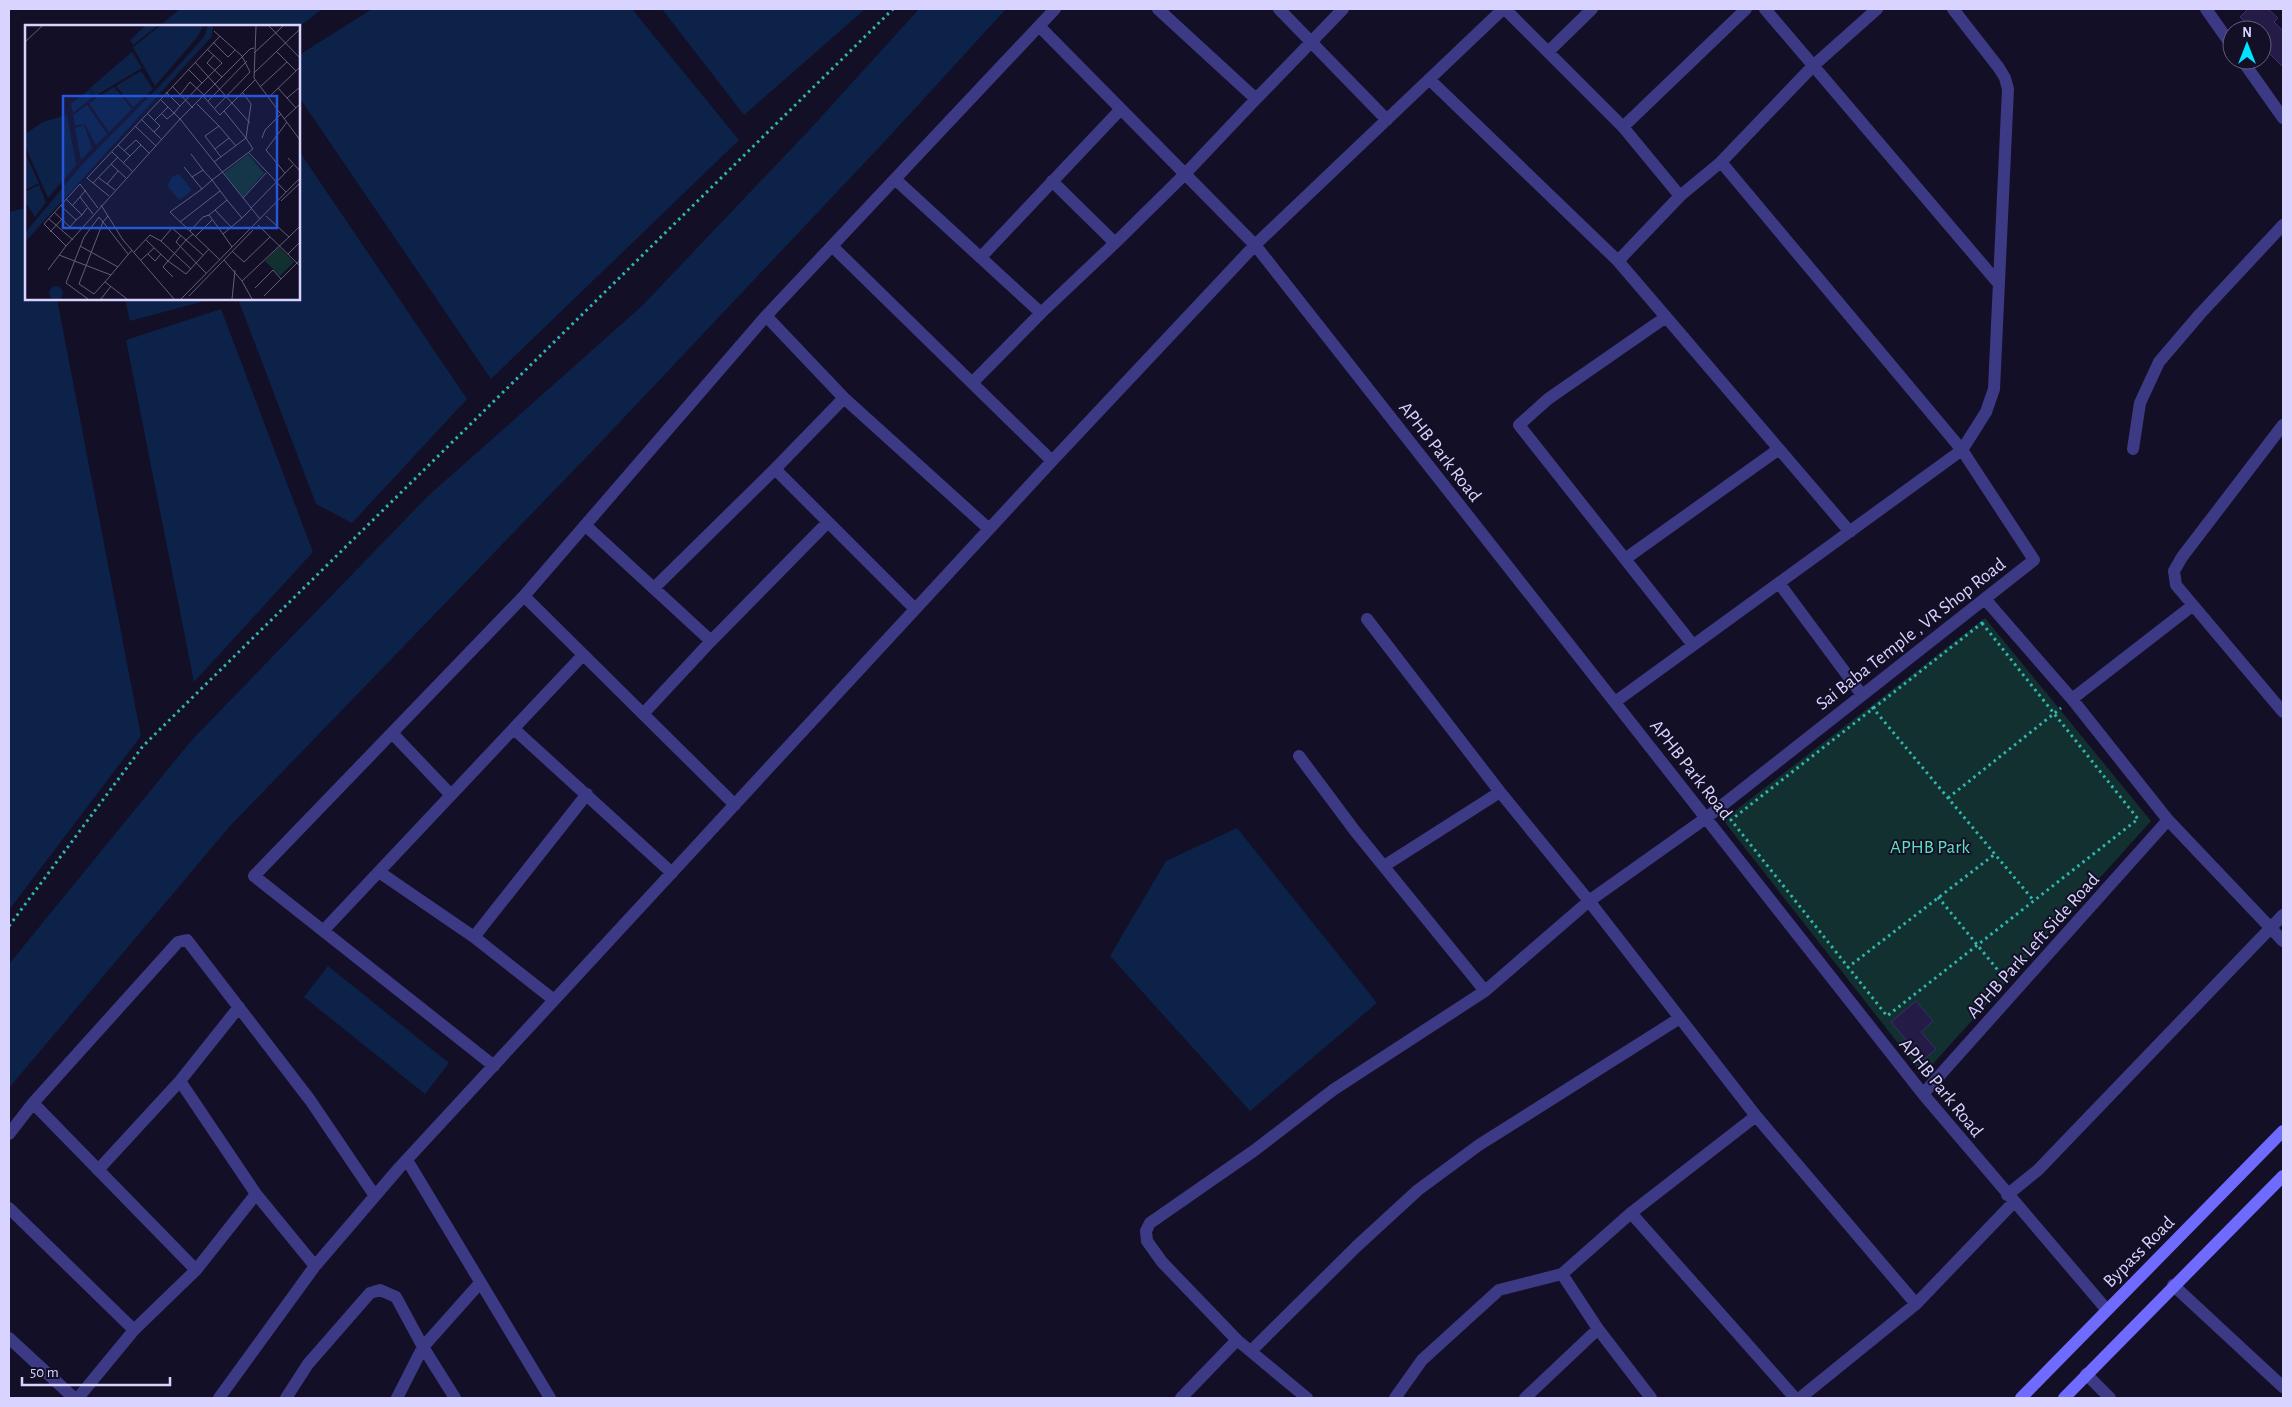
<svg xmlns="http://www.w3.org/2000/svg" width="2292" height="1407" font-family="'Alegreya Sans',sans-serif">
	<rect width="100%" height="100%" fill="#130f26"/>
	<path fill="#12302f" d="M1985,618L2151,821L1923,1075L1723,820Z"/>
	<path fill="#0c2248" d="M180,9H322L299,27L159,26Z
		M372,9H632L739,140L491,379L299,97V55Z
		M662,9H865L744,115Z
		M919,9H1006L887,139L600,443L230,826L9,1088V964L191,741L428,496L643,305L812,127Z
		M299,151L467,399L352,523L316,504L238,299H299Z
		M26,208V299H57L141,736L9,910V212Z
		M125,299H212L130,321Z
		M221,309L313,552L194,682L126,340Z
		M1237,828L1377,1003L1250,1111L1110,956L1166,861Z
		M328,966L449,1063L425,1094L304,997Z"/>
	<path fill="#241b47" stroke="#3b2d73" d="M2248,9H2268L2278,18L2274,22L2283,31V67L2262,46V30H2253L2240,17Z
		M1916,1001L1933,1021L1921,1032L1936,1049L1923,1060L1891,1022Z"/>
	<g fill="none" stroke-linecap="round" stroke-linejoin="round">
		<path stroke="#2fb8b0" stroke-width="3" stroke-dasharray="2.5 4" stroke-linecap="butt" d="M1982,623L2138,819L1887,1016L1731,820Z
			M1872,707L2034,901
			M1948,798L2061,708
			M1938,897L2006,980
			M9,926L143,746L893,9
			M1847,968L1995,854"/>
		<path stroke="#3d3a85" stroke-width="12" d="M1279,9L1387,120
			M1505,9L1623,127L1680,196L1721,162L1962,450L1615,702
			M1765,9L1999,284
			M1039,26L1185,174L1256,99L1158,9
			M1548,52L1592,9
			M1430,80L1618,261L1666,317L1548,399L1519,425L1693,645
			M1256,99L1343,9
			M1623,127L1746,9
			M1721,162L1813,66L1877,9
			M895,179L1041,313L973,382
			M1052,181L1115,243L1185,174L1255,245L1923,1094L2107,1310
			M832,246L1052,461
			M981,257L1120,110
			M1618,261L1680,196
			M1041,313L1115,243
			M766,316L844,398L989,529
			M1666,317L1850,532
			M2283,425L2182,557L2174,571L2176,585L2283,712
			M2133,449L2140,403L2159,362L2200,314L2283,225
			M775,469L844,398
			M585,525L711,641L643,714
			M1625,559L1779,449
			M1779,583L1862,695
			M654,588L775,469L915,609
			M524,596L735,805
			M1985,599L2072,699L2168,820L2283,941
			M1367,619L1500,792L1384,866
			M711,641L828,522
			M2072,699L2192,606
			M514,729L672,873
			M392,733L451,795
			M1299,756L1355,831L1485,991L1589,901L1756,1116
			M1500,792L1589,901L1706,818L2034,560L1962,450L1986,412L1994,389L2008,89L2005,78L1999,68L1953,9
			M379,872L474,937L554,1000
			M323,931L583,655
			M474,937L587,794
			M494,1066L254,876L524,596L766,316L1055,9
			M180,1081L256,1194L315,1266
			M1923,1094L2168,820
			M33,1103L196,1270L256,1194
			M9,1134L33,1103L178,942L187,940L310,1100L375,1196
			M407,1160L550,1398
			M98,1170L180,1081L239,1007
			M2007,1195L2038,1170L2283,915
			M9,1208L134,1330L196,1270
			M1631,1213L1795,1398
			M2173,1285L2283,1387
			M9,1338L74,1398
			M1251,1351L1357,1246L1418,1190L1479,1145L1680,1018
			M2086,1374L2110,1398
			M78,1398L134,1330
			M219,1398L315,1266L399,1168L1052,461L1255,245L1503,9
			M286,1398L308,1364L370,1293L380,1290L396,1297L423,1347L397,1398
			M455,1398L423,1347L480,1283
			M1181,1398L1237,1340
			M1307,1398L1237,1340L1162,1262L1147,1241L1146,1231L1150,1223L1255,1150L1333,1090L1485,991
			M1395,1398L1422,1360L1499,1290L1562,1274
			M1525,1398L1598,1329
			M1651,1398L1598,1329L1562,1274L1631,1213L1756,1116L1916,1304
			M1800,1398L1916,1304L2013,1203"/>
		<path stroke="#3d3a85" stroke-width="12" d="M2206,9L2232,46
			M2242,60L2283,118"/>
		<path stroke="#6f6bff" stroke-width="12" d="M2021,1398L2283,1131
			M2064,1398L2283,1176"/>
	</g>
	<g text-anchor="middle" stroke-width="4" stroke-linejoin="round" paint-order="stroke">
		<g font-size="19" fill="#d9d4ff" stroke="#130f26">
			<text transform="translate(1441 451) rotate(52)" y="7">APHB Park Road</text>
			<text transform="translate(1910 633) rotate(-38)" y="7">Sai Baba Temple , VR Shop Road</text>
			<text transform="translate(1692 769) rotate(52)" y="7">APHB Park Road</text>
			<text transform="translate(2032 945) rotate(-48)" y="7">APHB Park Left Side Road</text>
			<text transform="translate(1942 1087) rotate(51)" y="7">APHB Park Road</text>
			<text transform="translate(2138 1251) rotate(-45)" y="7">Bypass Road</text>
		</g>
		<g font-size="19" fill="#5fe0c0" stroke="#130f26">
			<text x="1930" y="853">APHB Park</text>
		</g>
	</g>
	<g transform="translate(25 25)">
		<rect width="275" height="275" fill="#130f26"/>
		<path d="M223,129L239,148L218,172L199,148ZM254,222L269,237L255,251L240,236Z" fill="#12302f"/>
		<path d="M120,1H132L108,20L105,15ZM135,1H178L173,11L130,61L108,22ZM183,1H188L187,11L0,217V208L56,141L145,50L179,12ZM107,27L117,43L70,71L65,63ZM116,46L128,64L108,82L91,61ZM89,62L107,84L84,107L64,78ZM65,64L69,71L48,88L46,79ZM62,80L82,109L71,120L60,99L50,101L48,90ZM42,90L51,140L23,173L0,121V109L18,97ZM59,100L67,123L56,135L50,103ZM0,128L14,158L0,165ZM154,149L167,165L155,175L142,161L147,152ZM14,160L21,177L10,192L0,176V167ZM24 268a7 7 0 1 1 14 0a7 7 0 1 1-14 0Z" fill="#0c2248"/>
		<path fill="none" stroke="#625e7d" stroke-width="1" d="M231,1L229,53L275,115M244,1L275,33M189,6L217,31L225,47L190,83M0,17L17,1M188,17L203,32L210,25M251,26L271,46M229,28L258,1M189,30L182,38L197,52M170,37L225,98M163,44L177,58L197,38L182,24M229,48L275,4M147,61L168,83M235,62L262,37M253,63L271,83M155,70L165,57L180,71M179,72L195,90L199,86L221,113L189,137M244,72L275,42M262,73L275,62M135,74L149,88L155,81L141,67M183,76L222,36M172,79L194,101L180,111L196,132M155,81L177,58M199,86L230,55M122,88L135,101L129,107M136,88L142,94L149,88L155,94L235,194M116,94L136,114M259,94L275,79M130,95L143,82M110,101L131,121M194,101L211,121M237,113L240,105L256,89M93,120L105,131L98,138M190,124L204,113M99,126L111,115L124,128M87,127L107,146M223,127L261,167M166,129L178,145L167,152M105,131L116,120M263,133L275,146M86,139L101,153M159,142L177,164L187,155L202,175M178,145L187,155L228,124L221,113L226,79L218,68M260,148L241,125L262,97M74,153L90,165M68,158L93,132M82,159L93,146M177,164L145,187L195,235M84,171L62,153L195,11M55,172L68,189M218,173L241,148M41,174L57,190L62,183M256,176L275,158M76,180L98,215L149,274M36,181L51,195L57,190M47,181L61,165M226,183L268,140M190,185L206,202M30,188L45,202L51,195M83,191L78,197L103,229M217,193L202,175L184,190L198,209L217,193L226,184M24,194L48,215M155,197L195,166M233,200L275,241M165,206L178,192L184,190M25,207L37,194M198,209L207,222M156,210L151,217L181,248M170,212L187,195M264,212L275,201M121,215L143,236L161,215L178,230M136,216L166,244M41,221L155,94L225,24L229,23M55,221L93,242M207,226L219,237L245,212M109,227L125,210L136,216L147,203L161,215L168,209M123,229L130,236L136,229M263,229L275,217M34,230L86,250L107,225M116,235L129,223M199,235L217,256L227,274M23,245L41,221L19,199L55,159L73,183M148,252L138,242L143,236L161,249L184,224M217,256L264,212L241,191M80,257L102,274M230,263L248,245L256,254M164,271L228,205M239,271L275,235M63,274L41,258L59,212L74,192L78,197L54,259L69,269L86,250M76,274L86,261M156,274L275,153M207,274L210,245"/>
		<path fill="#2655da" fill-opacity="0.15" stroke="#2655da" stroke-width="2.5" d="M38,71H252V203H38Z"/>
		<rect width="275" height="275" fill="none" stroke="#d9d4ff" stroke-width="2.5"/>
	</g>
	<rect width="2292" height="1407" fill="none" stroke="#d9d4ff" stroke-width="20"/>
	<g transform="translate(2247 45)"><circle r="24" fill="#130f26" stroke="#625e7d"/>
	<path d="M0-4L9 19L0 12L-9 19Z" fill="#00e5ff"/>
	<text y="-8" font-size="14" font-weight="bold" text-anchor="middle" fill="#d9d4ff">N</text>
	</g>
	<path d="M22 1377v8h148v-8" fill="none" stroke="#d9d4ff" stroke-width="2.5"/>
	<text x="30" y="1377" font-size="15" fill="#d9d4ff" stroke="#130f26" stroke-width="4" paint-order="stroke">50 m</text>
</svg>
